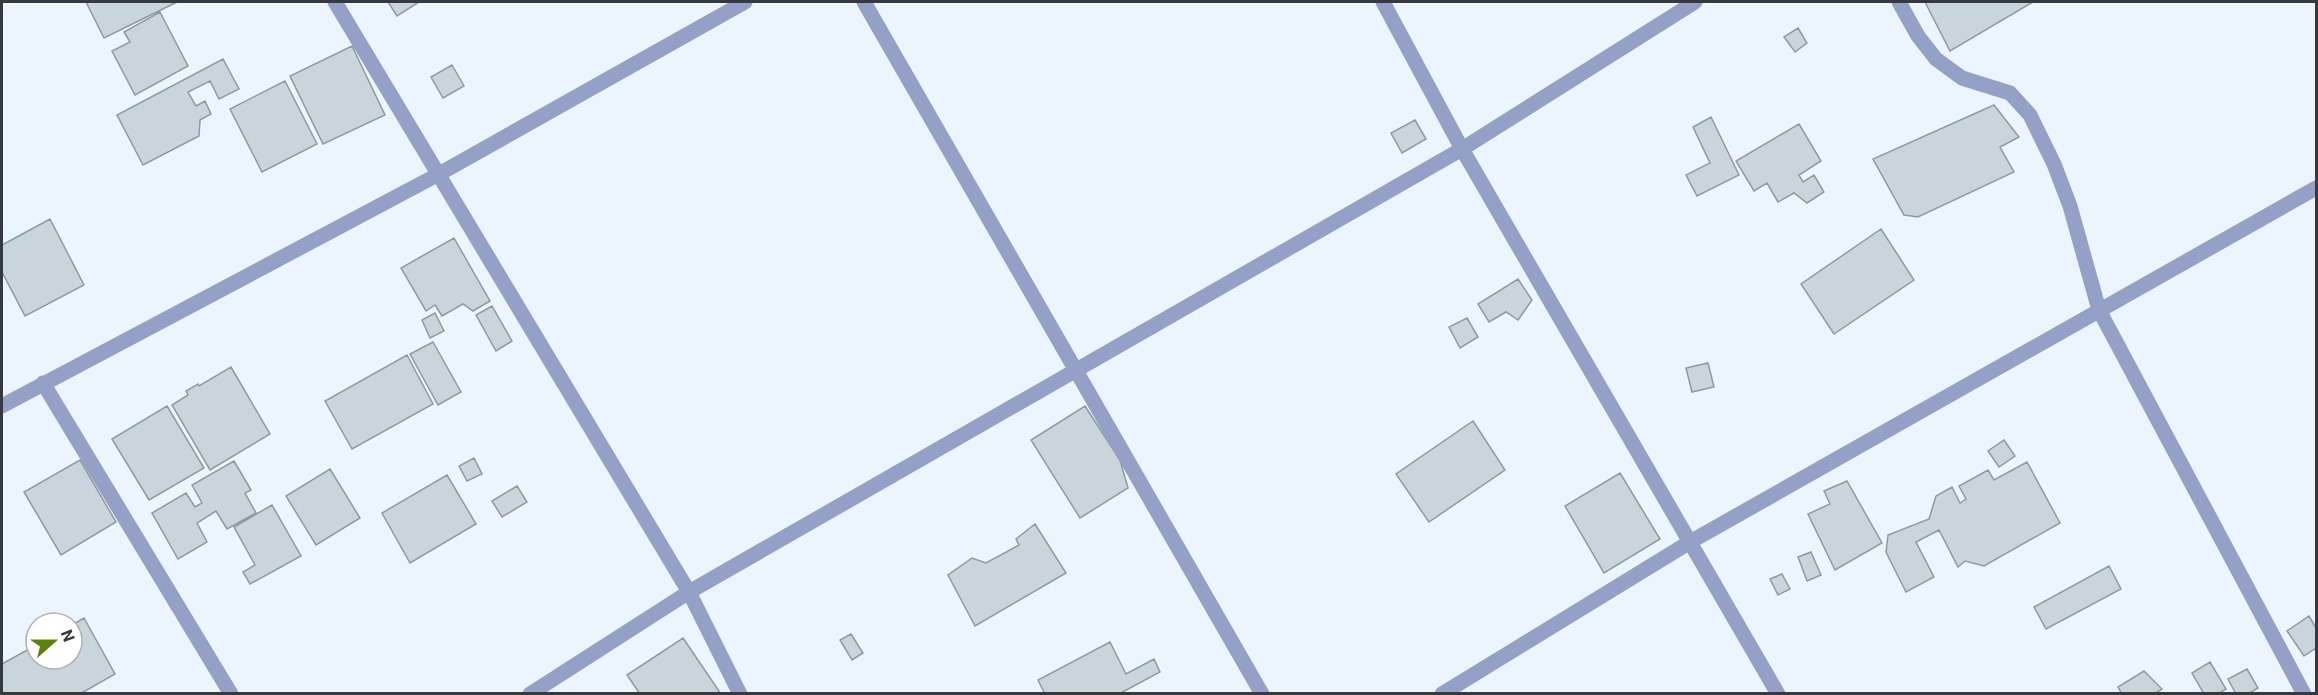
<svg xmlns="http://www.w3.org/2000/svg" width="2318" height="695" font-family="Roboto,sans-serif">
	<rect width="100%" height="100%" fill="#ecf5fe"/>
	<path fill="#c8d5da" stroke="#8e9a9f" stroke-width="1.5" d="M86,2H177L104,38Z
		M388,2H419L397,16Z
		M1925,2H2033L1950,51Z
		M160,12L188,66L135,95L112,51L130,42L124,32Z
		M1798,28L1807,43L1795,52L1784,37Z
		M352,46L385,115L323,144L290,76Z
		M223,59L239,89L219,99L210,81L188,92L196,106L205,101L211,114L200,120L199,136L143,165L117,115Z
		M452,65L464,86L443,98L431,77Z
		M285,81L317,144L262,172L230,109Z
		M1994,105L2019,137L2000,147L2014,172L1918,217L1904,215L1873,159Z
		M1711,117L1739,175L1697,196L1686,175L1710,163L1693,127Z
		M1415,120L1426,139L1402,153L1391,133Z
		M1799,124L1821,161L1799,175L1803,182L1814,175L1824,192L1807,203L1794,193L1778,202L1767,183L1754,191L1736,161Z
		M50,219L84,285L25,316L2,272V245Z
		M1881,229L1914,280L1834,334L1801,284Z
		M454,238L490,301L473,311L463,304L442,316L435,305L426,311L401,268Z
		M1518,279L1532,300L1518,320L1506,312L1489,322L1478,304Z
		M492,306L512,341L496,351L476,315Z
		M435,313L444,331L430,338L422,320Z
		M1467,318L1478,337L1460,348L1449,327Z
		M433,342L461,392L438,405L410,354Z
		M407,355L433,404L352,449L325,401Z
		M1708,363L1714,387L1692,392L1686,368Z
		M231,367L270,434L210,470L172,405L188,395L186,391L198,384L199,386Z
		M167,406L204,468L149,500L112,439Z
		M1085,406L1120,460L1128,488L1080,518L1031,440Z
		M1473,421L1505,470L1429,522L1396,474Z
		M2004,440L2015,456L1999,467L1988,451Z
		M474,458L482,474L467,481L459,466Z
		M80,460L116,522L61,555L24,492Z
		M234,461L251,490L245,493L256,513L227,529L216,511L197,523L207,542L178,559L152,513L186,493L195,507L202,503L192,485Z
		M2027,462L2060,523L1984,566L1965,561L1958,567L1939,530L1916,542L1934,577L1906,592L1886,552L1888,535L1929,519L1936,496L1952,487L1960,503L1966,499L1959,486L1988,470L1994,480Z
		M330,469L360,518L316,545L286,496Z
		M1620,473L1660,539L1604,573L1565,506Z
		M447,475L476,524L410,563L382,513Z
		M1847,481L1882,543L1835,570L1808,514L1830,504L1824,491Z
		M517,486L527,502L502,517L492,501Z
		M272,505L301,556L250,584L243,572L255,565L234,527Z
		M1035,524L1066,573L975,626L948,575L972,558L986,563L1019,545L1016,539Z
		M1811,552L1821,575L1807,581L1798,557Z
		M2109,566L2121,589L2046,629L2034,607Z
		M1782,574L1790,589L1778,595L1770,579Z
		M2309,616L2316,628V648L2304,656L2287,631Z
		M84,618L115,674L80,694H2V664L36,645V659H72V625Z
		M851,634L863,653L852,660L840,640Z
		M683,638L721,694H640L627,675Z
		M1110,642L1126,674L1154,659L1160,672L1119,694H1045L1038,680Z
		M2210,662L2226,689L2218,694H2204L2192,673Z
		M2247,669L2258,688L2248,694H2236L2228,679Z
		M2144,671L2162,689L2154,694H2122L2118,687Z"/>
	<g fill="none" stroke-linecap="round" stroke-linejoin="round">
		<path stroke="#95a0c6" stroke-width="15" d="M335,2L689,592L740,694
			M864,2L1262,694
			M1383,2L1462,149L1778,694
			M1899,2L1918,36L1936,59L1962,78L2010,93L2030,115L2054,164L2070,206L2099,310L2304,694
			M43,383L231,694
			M2,406L439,174L745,2
			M530,694L689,592L1462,149L1695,2
			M1442,694L1690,542L2316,188"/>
	</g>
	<rect width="2318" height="695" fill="none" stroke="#36393d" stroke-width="6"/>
	<g transform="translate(54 641) rotate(69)"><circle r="28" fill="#ffffff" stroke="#afb0b1" stroke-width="1.5"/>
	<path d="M0-4.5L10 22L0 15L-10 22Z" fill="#5b8307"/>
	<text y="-9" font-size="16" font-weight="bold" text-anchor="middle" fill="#36393d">N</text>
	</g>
</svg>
